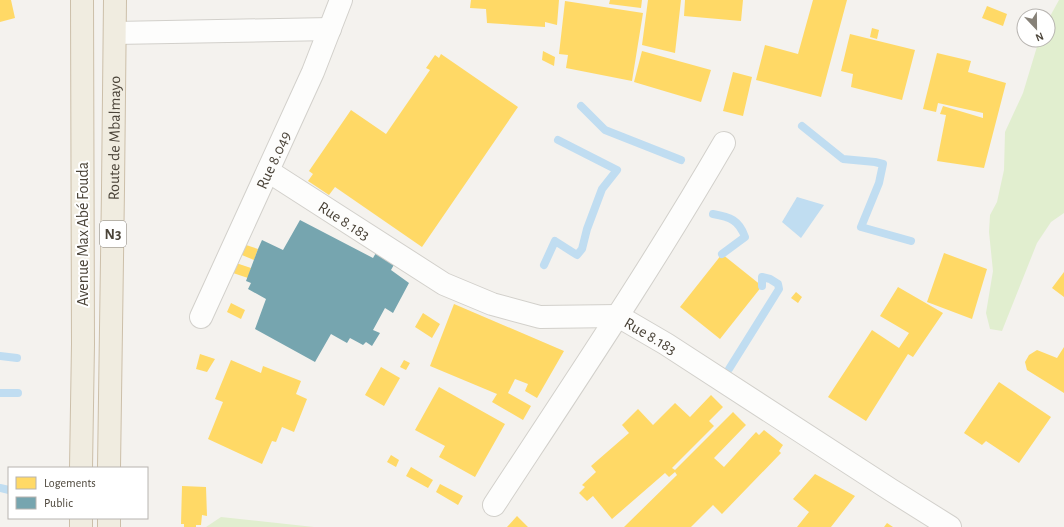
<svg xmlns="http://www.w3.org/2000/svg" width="1064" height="527" font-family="'Alegreya Sans',sans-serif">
	<rect width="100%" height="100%" fill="#f4f2ee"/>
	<path fill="#e1eecf" d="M1059,0H1064V213L1051,222L1037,243L1002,331L990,329L986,313L993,271L989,232L990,215L997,202L1004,170L1005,132L1023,93L1039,40H1048V20Z
		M221,517L314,527H206Z"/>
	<path fill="#c0ddf1" d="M797,197L824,205L801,238L782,222Z"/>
	<path fill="#ffd966" d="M0,0H11L15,18L0,22Z
		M471,0H559L557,25L545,22V27L487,23L486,9L470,8Z
		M610,0H642L641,8L609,4Z
		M648,0H681L675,53L642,45Z
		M685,0H743L741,21L684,16Z
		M813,0H847L821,97L756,80L765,45L798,54Z
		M565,1L643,13L632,81L566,68L568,55L559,54Z
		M987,6L1007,14L1003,26L982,18Z
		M872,28L879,30L877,39L870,37Z
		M850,34L915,50L902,100L851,87L853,74L841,71Z
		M543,51L555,57L554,66L542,60Z
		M642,51L711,70L701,102L634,82Z
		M937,53L971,61L968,72L1006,83L984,168L937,161L946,115L940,114L943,106L983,118V113L938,103L936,112L923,109Z
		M441,54L518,107L422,247L335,187L329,195L308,181L313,174L309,171L351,110L386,134L430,70L426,68L435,55L439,58Z
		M733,72L752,77L743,116L723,111Z
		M240,243L258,249L254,260L237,253Z
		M944,253L987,269L972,319L927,302Z
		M722,254L762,286L720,339L680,307Z
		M233,262L251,268L248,278L230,272Z
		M1064,272V297L1052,288Z
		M898,287L943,313L913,357L908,354L866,421L828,397L872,330L899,348L909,333L880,316Z
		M796,292L802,297L798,303L791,298Z
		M231,303L245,310L241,319L227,312Z
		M454,304L564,351L537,398L525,391L528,384L515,379L508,393L531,406L523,420L492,402L497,394L430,366Z
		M423,313L440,324L432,338L415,327Z
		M1064,347V393L1027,370L1025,362L1029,355L1037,350L1057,358Z
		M200,354L215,359L207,372L196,369Z
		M231,360L261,373L263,366L301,381L296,394L307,399L294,432L282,427L276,442L272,441L262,464L208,439L223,402L215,399Z
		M404,360L410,363L406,370L400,367Z
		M381,367L400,378L384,406L365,395Z
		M999,382L1051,417L1019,463L986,441L982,445L964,433Z
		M439,387L505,424L475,477L439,457L445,446L415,430Z
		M711,395L723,407L709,421L714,426L672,468L675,470L733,412L746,425L714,458L724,467L756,432L759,435L764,430L783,445L779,451L781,453L722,514L713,505L691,527H624L677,475L675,472L669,477L665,473L612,519L593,496L587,501L579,493L585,487L582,485L596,472L591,466L629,433L622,425L638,409L653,425L675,403L690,417Z
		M391,455L399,460L396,467L387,462Z
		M411,467L433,480L428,488L406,476Z
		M815,474L855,496L831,527H797L809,512L793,499Z
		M440,484L463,496L458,505L436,492Z
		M182,486L206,487L207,516L202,515L201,525H196V527H184V524H181Z
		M517,516L528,527H507Z
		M887,523L893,527H884Z"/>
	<path fill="#76a5af" d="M300,220L373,258L377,251L396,261L391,270L409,283L393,313L385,308L373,330L380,333L372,346L366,342L363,345L350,338L347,343L331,334L315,362L255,329L266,299L248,289L251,283L246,281L258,249L262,240L283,250Z"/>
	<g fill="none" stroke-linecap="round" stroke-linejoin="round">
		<path stroke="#c0ddf1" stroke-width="8" d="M581,106L605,130L681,160
			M802,126L843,159L875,162L883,164L879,183L861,227L911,241
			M713,214C730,217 739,220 745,237L722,254
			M544,265L555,241L577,255L582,249L587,229L602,189L617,170L558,140
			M0,356L17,358
			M729,369L779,289L778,284L770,279L762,277V286
			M0,393H18
			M0,488L9,490"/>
		<g stroke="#d2d0cb" stroke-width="24">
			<g id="minor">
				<path d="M115,33L330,29"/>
				<path id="s1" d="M268,171L444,284L492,304L540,317L618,316L666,344L891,490L950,527"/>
				<path id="s2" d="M201,317L313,72L341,0"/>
				<path d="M494,505C572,386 652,267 724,143"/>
			</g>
		</g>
		<g stroke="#ccbfa9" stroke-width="24">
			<g id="trunk">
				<path d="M81,468L83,344L82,0"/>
				<path id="s3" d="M109,468L113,189L115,0"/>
				<path d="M81,518V527"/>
				<path d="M109,518V527"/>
			</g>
		</g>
		<use href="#minor" stroke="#fdfdfc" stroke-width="22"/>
		<use href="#trunk" stroke="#f0ece0" stroke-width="22"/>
	</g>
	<g text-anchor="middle" stroke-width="4" stroke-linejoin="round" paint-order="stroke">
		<rect fill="#fff" stroke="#817c74" stroke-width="1" x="100" y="221" width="26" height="26" rx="3"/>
		<g font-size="15" font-weight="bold" fill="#4b4439">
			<text x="113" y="239">N3</text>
		</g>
		<g font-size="16" fill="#4b4439" stroke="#fff">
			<text dy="6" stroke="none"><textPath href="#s3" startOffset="330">Route de Mbalmayo</textPath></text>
			<text dy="6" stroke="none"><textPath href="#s2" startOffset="173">Rue 8.049</textPath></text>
			<text dy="6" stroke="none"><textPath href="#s1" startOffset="91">Rue 8.183</textPath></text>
			<text transform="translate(82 234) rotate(-90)" y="6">Avenue Max Abé Fouda</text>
			<text dy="6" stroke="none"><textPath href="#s1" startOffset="427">Rue 8.183</textPath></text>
		</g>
	</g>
	<rect x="8" y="467" width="140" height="52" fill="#ffffff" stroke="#b7b4b0"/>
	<rect x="16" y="477" width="20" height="12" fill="#ffd966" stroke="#b7b4b0"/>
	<text x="44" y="487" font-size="12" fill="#4b4439">Logements</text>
	<rect x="16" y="497" width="20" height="12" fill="#76a5af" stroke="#b7b4b0"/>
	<text x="44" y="507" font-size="12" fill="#4b4439">Public</text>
	<g transform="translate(1036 28) rotate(158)"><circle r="19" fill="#ffffff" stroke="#b7b4b0"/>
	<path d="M0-3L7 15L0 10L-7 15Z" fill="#868178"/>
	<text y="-6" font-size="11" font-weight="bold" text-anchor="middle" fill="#4b4439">N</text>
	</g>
</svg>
